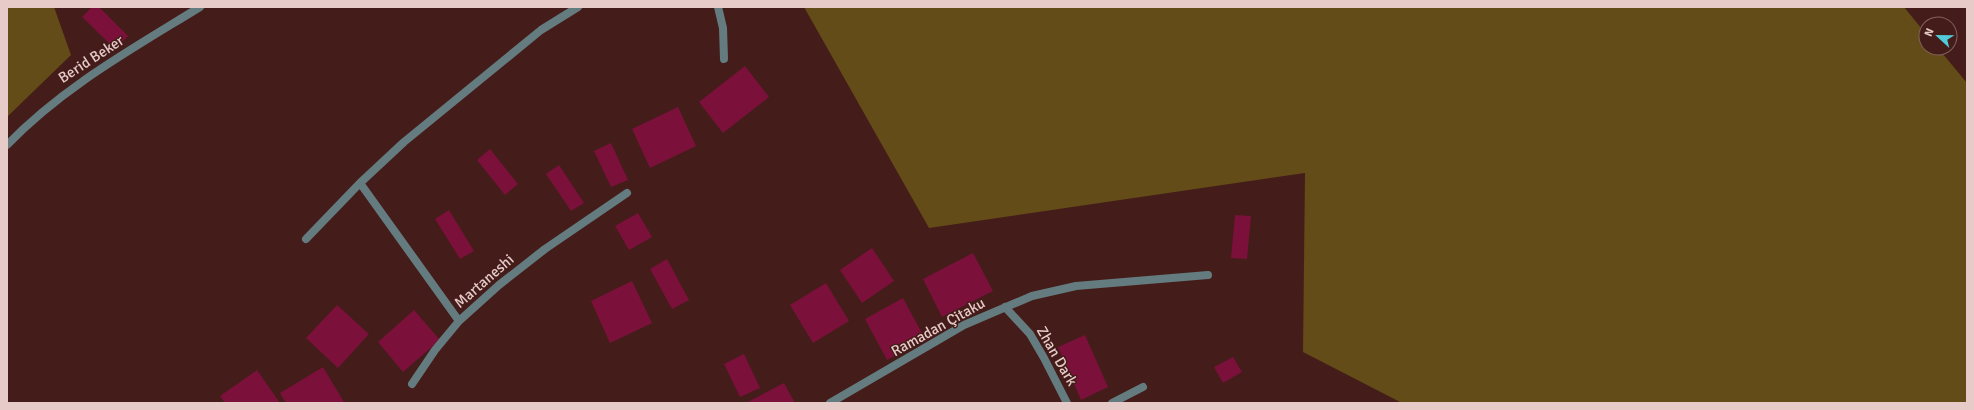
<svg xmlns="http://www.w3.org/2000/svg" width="1974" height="410" font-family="Signika,sans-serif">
	<rect width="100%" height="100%" fill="#441c1a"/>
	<path fill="#634c17" d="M7,7H54L71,55L7,117Z
		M804,7H1904L1926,34V48H1938L1967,83V403H1402L1303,352L1305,173L929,228Z"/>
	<path fill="#7b113a" d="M92,7H99L128,36L115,49L82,17Z
		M745,66L769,97L723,133L699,102Z
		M678,107L696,146L650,168L632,129Z
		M611,143L628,180L611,187L594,151Z
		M490,149L518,184L505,195L477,160Z
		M559,165L584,203L571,211L546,174Z
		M449,210L474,251L460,259L435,219Z
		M638,213L652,237L629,250L615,226Z
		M1235,215L1251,216L1247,259L1231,258Z
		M872,248L894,281L862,303L840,270Z
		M973,253L993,291L942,317L923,279Z
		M667,259L689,300L672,309L650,269Z
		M632,281L652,323L610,343L591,301Z
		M826,283L849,321L813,343L790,305Z
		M903,298L925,339L887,360L865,319Z
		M337,305L369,334L338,368L306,338Z
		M414,310L440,340L403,372L378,342Z
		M1085,335L1108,387L1081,400L1058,347Z
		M744,354L760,388L740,397L724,364Z
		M1233,357L1242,372L1223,383L1214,367Z
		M323,367L344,402L286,403L280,393Z
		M257,370L280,403H225L220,396Z
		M784,383L795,403H746Z"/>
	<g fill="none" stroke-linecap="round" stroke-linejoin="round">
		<path stroke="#647c7f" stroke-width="8" d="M718,7L723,28L724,59"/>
		<path stroke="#647c7f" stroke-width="8" d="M7,145C63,87 132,49 200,7
			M360,183L459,321L499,285L545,249L627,193
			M306,239L360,183L404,142L541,30L578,7
			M1005,307L1030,334L1044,358L1067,403
			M412,384L435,350L459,321
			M830,403L964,325L1032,296L1076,286L1208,275
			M1112,403L1143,387"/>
	</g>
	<g text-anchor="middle" stroke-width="3" stroke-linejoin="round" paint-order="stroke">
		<g font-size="15" fill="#e6cbc8" stroke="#441c1a">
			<text transform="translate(91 59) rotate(-33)" y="5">Berid Beker</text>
			<text transform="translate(484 281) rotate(-41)" y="5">Martaneshi</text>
			<text transform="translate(938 327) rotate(-29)" y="5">Ramadan Çitaku</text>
			<text transform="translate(1057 356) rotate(60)" y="5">Zhan Dark</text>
		</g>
	</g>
	<rect width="1974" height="410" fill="none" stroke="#e6cbc8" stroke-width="16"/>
	<g transform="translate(1938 36) rotate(292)"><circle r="19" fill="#441c1a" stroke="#856260"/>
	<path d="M0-3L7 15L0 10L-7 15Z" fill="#52cbd8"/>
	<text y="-6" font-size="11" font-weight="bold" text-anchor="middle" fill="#e6cbc8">N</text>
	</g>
</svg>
